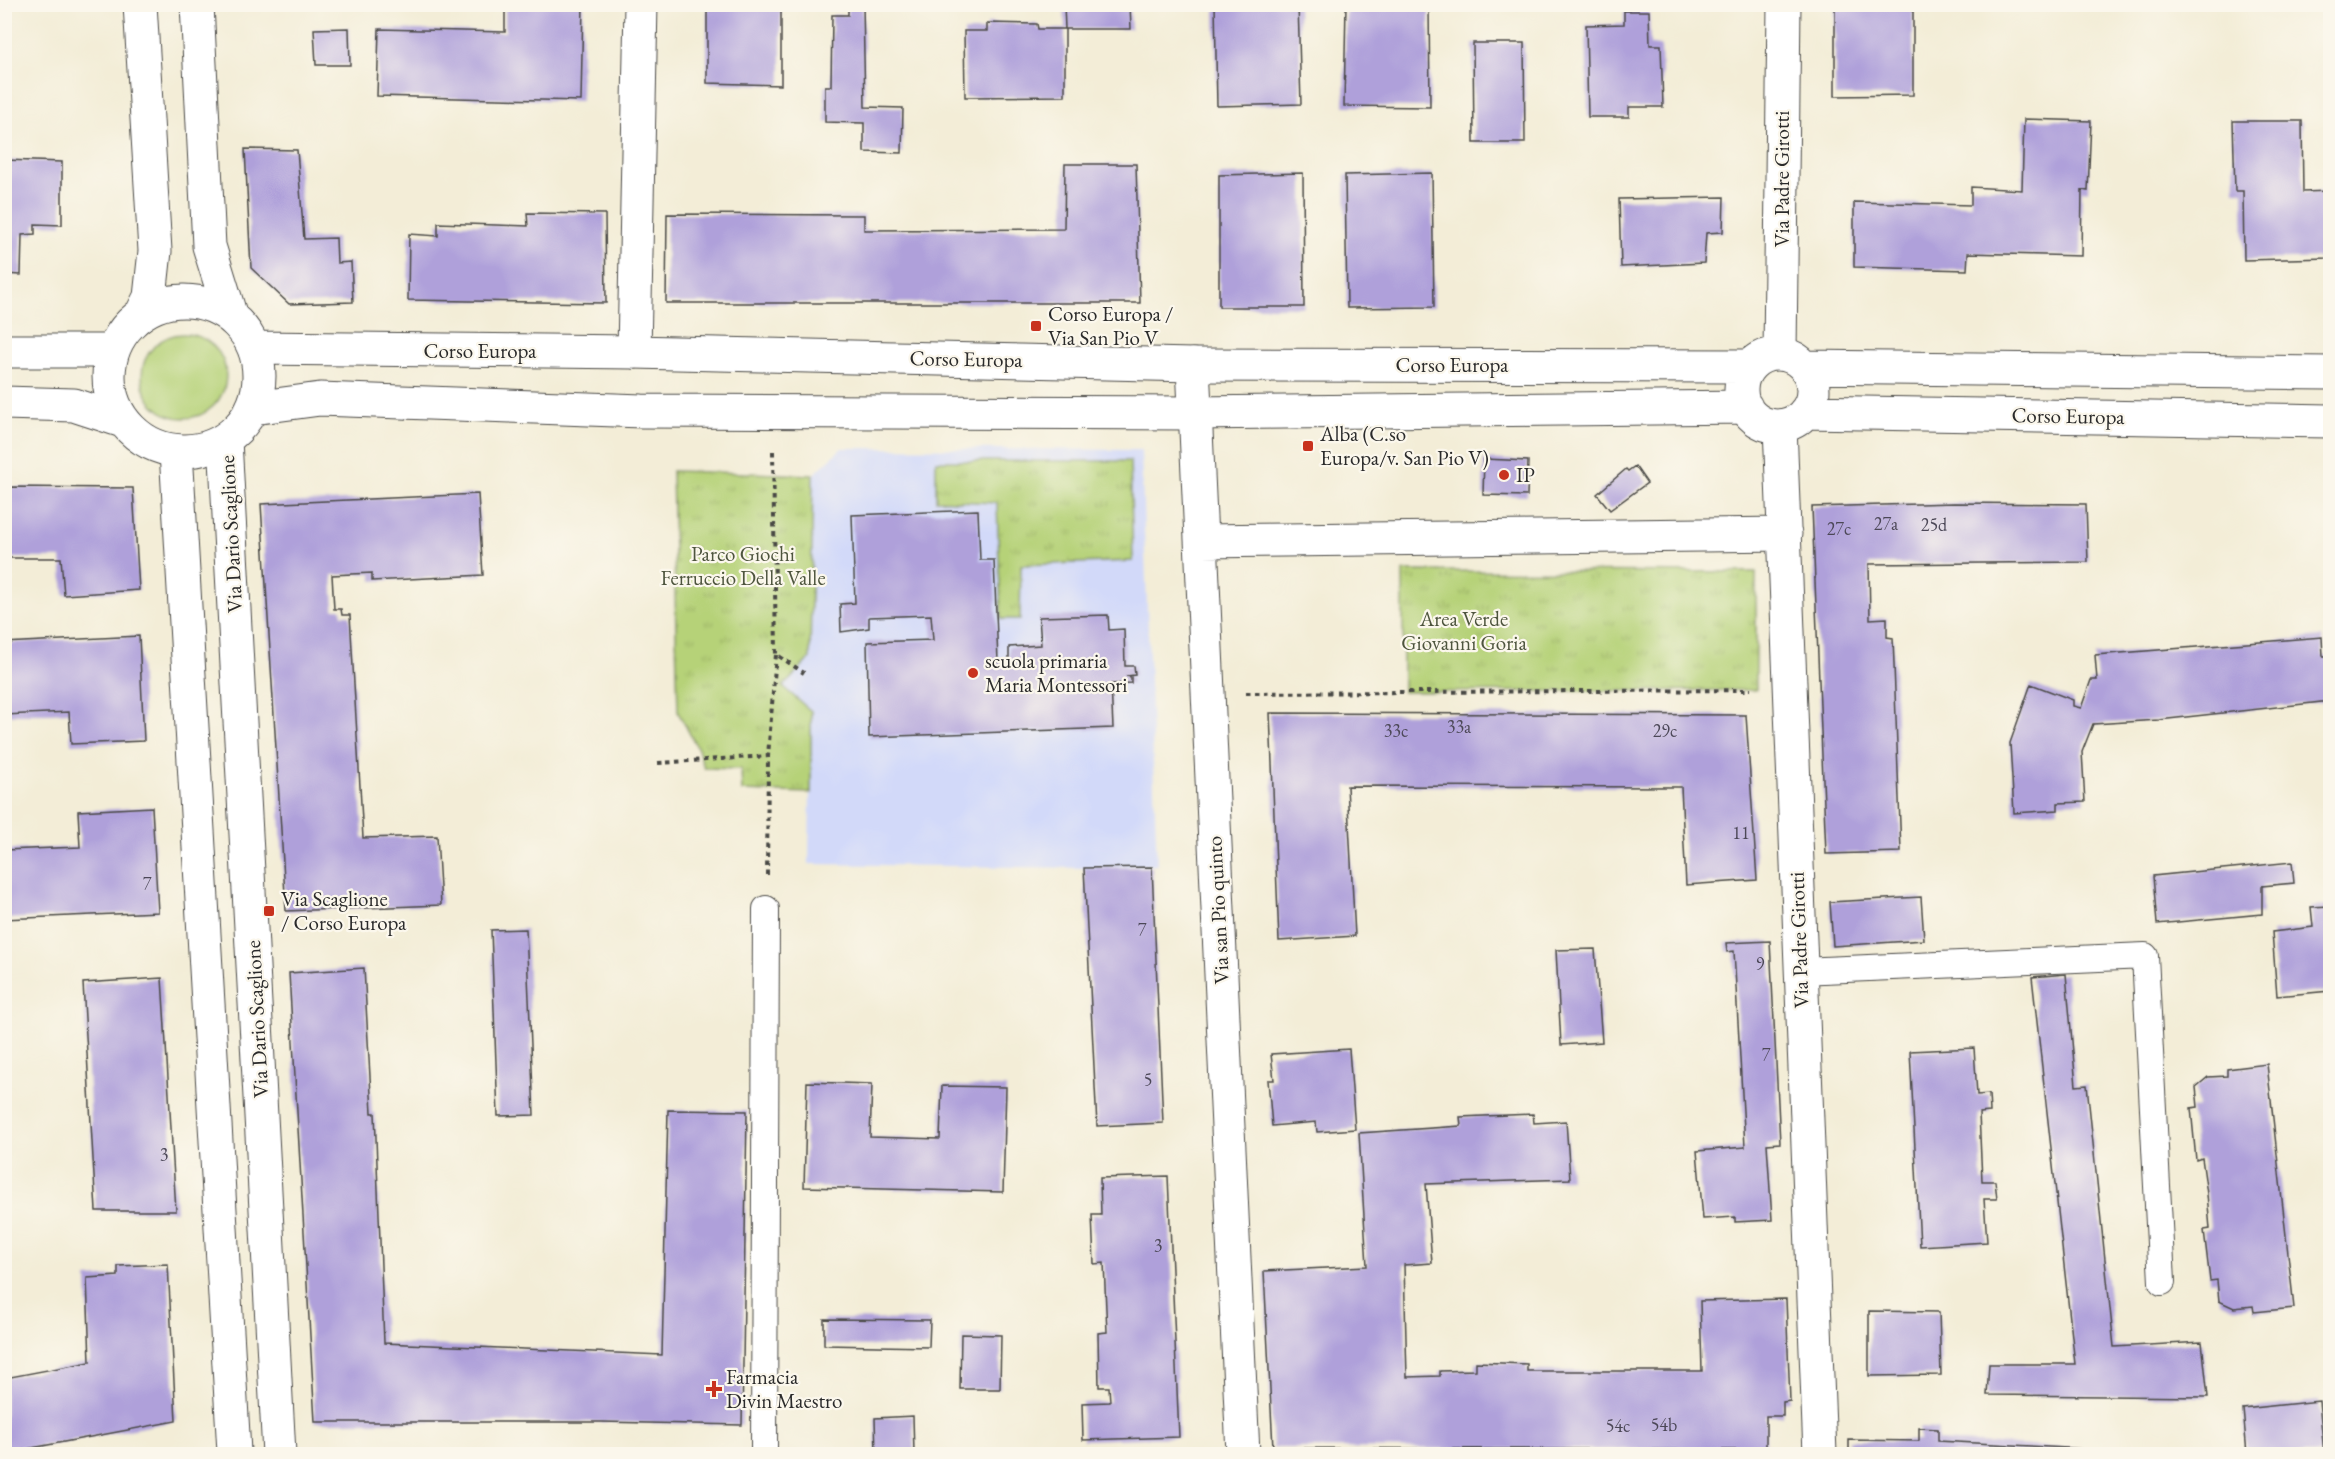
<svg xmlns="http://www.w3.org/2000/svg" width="2335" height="1459" font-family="'EB Garamond',serif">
	<defs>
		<pattern id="park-tufts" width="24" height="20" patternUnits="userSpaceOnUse" patternTransform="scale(1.5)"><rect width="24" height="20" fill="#b6d278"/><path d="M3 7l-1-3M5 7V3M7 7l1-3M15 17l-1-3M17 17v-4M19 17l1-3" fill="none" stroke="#9db468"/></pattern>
	</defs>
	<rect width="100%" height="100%" fill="#fbf7ec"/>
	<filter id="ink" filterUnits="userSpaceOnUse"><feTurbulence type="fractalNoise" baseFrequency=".0167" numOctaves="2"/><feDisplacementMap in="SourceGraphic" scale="12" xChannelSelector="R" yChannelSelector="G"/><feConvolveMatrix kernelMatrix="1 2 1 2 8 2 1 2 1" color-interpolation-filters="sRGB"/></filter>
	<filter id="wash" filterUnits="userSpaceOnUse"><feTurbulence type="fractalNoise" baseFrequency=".008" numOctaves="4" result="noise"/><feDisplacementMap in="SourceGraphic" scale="24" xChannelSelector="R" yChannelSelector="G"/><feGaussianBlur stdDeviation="1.35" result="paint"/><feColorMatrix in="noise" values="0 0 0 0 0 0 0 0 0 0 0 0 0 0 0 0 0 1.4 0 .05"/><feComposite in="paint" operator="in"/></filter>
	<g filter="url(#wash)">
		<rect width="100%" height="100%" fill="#f3edd7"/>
		<path fill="#d2d9f9" d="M842,448L1141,450L1157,865L1084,868L809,864L811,711L783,687L810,658L813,475Z"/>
		<path fill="#b6d278" stroke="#707e52" stroke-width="1.5" d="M142 376a42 42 0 1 1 84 0a42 42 0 1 1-84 0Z"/>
		<path fill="url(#park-tufts)" stroke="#707e52" stroke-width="1.5" d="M936,461H1130L1133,561L1021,565L1020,619H1001L997,503L936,500Z
			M672,471L813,475L810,658L783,687L811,711V793L742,791L741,769L704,768L698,749L678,712Z
			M1403,571L1756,572V690L1403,692Z"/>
		<g id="blocks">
			<path fill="#afa0da" d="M505,4H583L581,101L377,96L379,29L505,32Z
				M707,4H781V85L707,83Z
				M848,4H863L865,107L903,108L902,153L864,152V123L825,122V86H831L832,15H848Z
				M1064,4H1130L1131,29H1065Z
				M1215,4H1298L1301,104L1217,106Z
				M1346,4H1429L1430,107L1344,106Z
				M1835,4H1913V95L1835,96Z
				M1624,11H1649L1650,45H1661L1663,107H1629V117H1588L1586,25L1624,24Z
				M987,23L1037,24L1038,29H1065V96L965,97L964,31H987Z
				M349,28L350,65H316L314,29Z
				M4,36H7V103H4Z
				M1473,43H1524L1525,143H1474Z
				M2024,119L2091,121L2088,191L2082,190L2081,256L1968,253L1967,270L1854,267V202L1971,205V187L2022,190Z
				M2233,121H2302L2303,192L2330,191V258L2244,260L2243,191H2235Z
				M245,149L297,150L304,239L336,238L337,263L351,262L353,302L289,304L251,268Z
				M4,160L62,162V225L35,224V234L22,235L21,275L4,274Z
				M1065,164H1136L1140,303H666L667,214L864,215V230L1064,229Z
				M1303,173L1304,307H1219V175Z
				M1432,173L1434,307L1347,308L1345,175Z
				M1724,197L1723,232L1706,233L1704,263L1621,267L1619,199Z
				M527,213L605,214L606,303L408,300L409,234L438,236V223L528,226Z
				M1484,459L1528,461L1527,496L1483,495Z
				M1635,466L1647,483L1610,510L1597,494L1626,469L1628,471Z
				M4,487L133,488L139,590L64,595L61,558H4Z
				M478,494L483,575L372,581V573L332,575L334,609H341L342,615H350L363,838L437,836L441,905L286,911L261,504Z
				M1954,503L2086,504L2088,562L1869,564L1870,619L1887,618V637L1893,638L1901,852L1826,854L1812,507Z
				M978,510L980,560H994L998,662H1009V647L1041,645L1039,617L1108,615L1109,630L1124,629L1125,666H1134L1135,675L1126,676L1131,677V683L1111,684L1113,728L869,737L867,642L933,640L931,615L869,617V628L841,632L840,604L855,603L852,515Z
				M139,636L144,741L71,744L69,712L4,715V643Z
				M2322,637L2323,656H2328L2330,662V701L2159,720L2093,724L2082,752L2085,802L2058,803V810L2014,813L2010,743L2031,684L2073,700V706L2081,708L2091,680H2097L2095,655Z
				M1270,713L1746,715L1757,880L1686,885L1681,787L1347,786L1355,936L1279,941Z
				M152,807L158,912L4,919V850L80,847L78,811Z
				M2292,862L2294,883L2262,886V914L2157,924L2153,876Z
				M1152,867L1163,1123L1097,1126L1084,868Z
				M1921,897L1924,940L1833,946L1830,902Z
				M2330,906V991L2277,996L2272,932L2313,927L2311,907Z
				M526,929L534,1115L498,1116L491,930Z
				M1770,941L1780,1143L1767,1144L1772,1220L1735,1222V1217L1703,1219L1697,1151L1745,1147L1734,951L1727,952L1726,943Z
				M1595,949L1602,1042L1561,1045L1556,950Z
				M364,968L372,1113H375L384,1343L662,1355L668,1110L747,1111L742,1425L601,1422H315L289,973Z
				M2066,974L2076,1086L2087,1085L2114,1347L2202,1342L2208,1397L1987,1395L1989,1364H2075L2032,977Z
				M162,978L176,1211H96L83,983Z
				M1974,1048L1977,1095L1989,1094L1990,1112L1979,1113L1982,1181H1995L1997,1199H1984L1987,1242L1920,1246L1910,1051Z
				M1349,1049L1355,1129L1317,1132L1316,1122L1272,1126L1268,1080H1274L1271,1054Z
				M2267,1064L2294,1308L2254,1312L2253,1306L2234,1308L2219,1301L2217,1280L2210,1281L2204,1230L2210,1229L2207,1194L2202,1158L2196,1160L2191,1108L2198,1107L2196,1087L2208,1077L2227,1076V1069Z
				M807,1082L872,1084L870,1137L940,1139L942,1086L1006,1087L1003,1192L804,1187Z
				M1533,1114L1534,1123L1566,1121L1570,1179L1426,1184L1432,1263L1404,1265L1407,1377L1440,1376V1371L1476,1370V1362L1527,1364V1371H1702L1700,1301L1786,1299L1790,1401L1783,1402V1416H1766V1450L1273,1448L1264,1271L1367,1266L1359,1133L1461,1126L1460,1117Z
				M1168,1176L1179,1437L1083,1440L1082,1403L1110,1402L1109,1387H1099L1098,1333L1107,1332L1104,1263L1094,1264L1092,1215H1101L1100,1178Z
				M168,1264L176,1421L5,1453V1378L90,1362L87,1278L118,1276V1266Z
				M1869,1311L1939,1312L1941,1375L1869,1376Z
				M824,1319L930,1320L929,1347L824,1345Z
				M961,1334L1001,1335L1000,1389H960Z
				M2319,1401L2324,1454H2247L2243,1409Z
				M913,1416L914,1454H876L875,1418Z
				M1919,1428L1938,1429V1441L2086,1449L2088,1454H1849V1440L1919,1441Z"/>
		</g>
	</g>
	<g filter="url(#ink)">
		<use href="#blocks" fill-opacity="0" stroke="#494845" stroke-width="1.5"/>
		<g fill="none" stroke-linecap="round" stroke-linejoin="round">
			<g stroke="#494845" stroke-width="28">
				<path id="lane" d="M1800,971L2145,956L2162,1282
					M764,1454L766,909"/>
			</g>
			<g stroke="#494845" stroke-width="35">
				<path id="street" d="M634,352L641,4
					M1780,354L1784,4
					M1193,365L1243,1454
					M1780,426L1820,1454
					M225,440L279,1454
					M176,451L234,1452
					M1203,541L1785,534"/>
			</g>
			<g stroke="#494845" stroke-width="35">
				<path id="secondary" d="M140,4L155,251L150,297L142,313
					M197,4L209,246L231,317
					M109 376a75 75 0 1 1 150 0a75 75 0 1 1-150 0Z
					M255,348L634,352L1193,365L1750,366
					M4,351H113
					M1741 390a36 36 0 1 1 72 0a36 36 0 1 1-72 0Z
					M1805,367L2330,373
					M4,403L74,405L123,421
					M253,408L320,399L642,411L1195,413L1746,407
					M1805,412L2330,421"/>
			</g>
			<path stroke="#494845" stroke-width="4" stroke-dasharray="4.5 4.5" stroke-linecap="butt" d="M773,451L776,654
				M1246,693L1751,690
				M658,763L768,756
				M767,875L768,756L776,654L804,673"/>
			<use href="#lane" stroke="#fff" stroke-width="26"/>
			<use href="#street" stroke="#fff" stroke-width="33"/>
			<use href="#secondary" stroke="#fff" stroke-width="33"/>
		</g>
	</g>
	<g fill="#c8321e" stroke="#fbf7ec" stroke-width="2">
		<rect x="1030" y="320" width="12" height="12" rx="3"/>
		<rect x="1302" y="440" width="12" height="12" rx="3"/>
		<circle cx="1504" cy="475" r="6"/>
		<circle cx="973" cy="673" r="6"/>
		<rect x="263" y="905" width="12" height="12" rx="3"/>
		<path d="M711 1380h6v6h6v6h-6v6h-6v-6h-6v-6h6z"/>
	</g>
	<g text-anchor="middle" stroke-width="4.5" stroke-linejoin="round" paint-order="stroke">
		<g font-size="18" fill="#4c4857">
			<text x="1886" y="530">27a</text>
			<text x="1934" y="531">25d</text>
			<text x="1839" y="535">27c</text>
			<text x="1459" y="733">33a</text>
			<text x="1396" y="737">33c</text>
			<text x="1665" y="737">29c</text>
			<text x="1741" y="839">11</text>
			<text x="147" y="890">7</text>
			<text x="1142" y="936">7</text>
			<text x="1760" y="970">9</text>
			<text x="1766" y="1061">7</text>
			<text x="1148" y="1086">5</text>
			<text x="164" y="1161">3</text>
			<text x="1158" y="1252">3</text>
			<text x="1664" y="1431">54b</text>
			<text x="1618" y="1432">54c</text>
		</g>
		<g font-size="21" fill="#2b2b2b" stroke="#fbf7ec">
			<text transform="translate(1782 179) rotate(-90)" y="7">Via Padre Girotti</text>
			<text x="480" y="358">Corso Europa</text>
			<text transform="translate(966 359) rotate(1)" y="7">Corso Europa</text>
			<text x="1452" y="372">Corso Europa</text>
			<text transform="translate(2068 416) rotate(1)" y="7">Corso Europa</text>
			<text transform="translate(231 534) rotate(-93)" y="7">Via Dario Scaglione</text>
			<text transform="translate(1218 910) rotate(-93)" y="7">Via san Pio quinto</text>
			<text transform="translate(1799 940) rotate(-92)" y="7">Via Padre Girotti</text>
			<text transform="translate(257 1019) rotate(-93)" y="7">Via Dario Scaglione</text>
		</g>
		<g font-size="21" fill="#2b2b2b" stroke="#fbf7ec" text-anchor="start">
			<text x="1048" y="321">Corso Europa /<tspan x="1048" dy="24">Via San Pio V</tspan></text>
			<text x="1320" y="441">Alba (C.so<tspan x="1320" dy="24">Europa/v. San Pio V)</tspan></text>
			<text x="1516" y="482">IP</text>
			<text x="985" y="668">scuola primaria<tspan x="985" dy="24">Maria Montessori</tspan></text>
			<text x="281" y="906">Via Scaglione<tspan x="281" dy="24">/ Corso Europa</tspan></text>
			<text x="726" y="1384">Farmacia<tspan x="726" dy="24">Divin Maestro</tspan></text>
		</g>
		<g font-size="21" fill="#4e553e" stroke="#fbf7ec">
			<text x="743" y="561">Parco Giochi<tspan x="743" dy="24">Ferruccio Della Valle</tspan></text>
			<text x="1464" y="626">Area Verde<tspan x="1464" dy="24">Giovanni Goria</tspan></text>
		</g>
	</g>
	<rect width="2335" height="1459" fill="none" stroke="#fbf7ec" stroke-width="24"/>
</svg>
